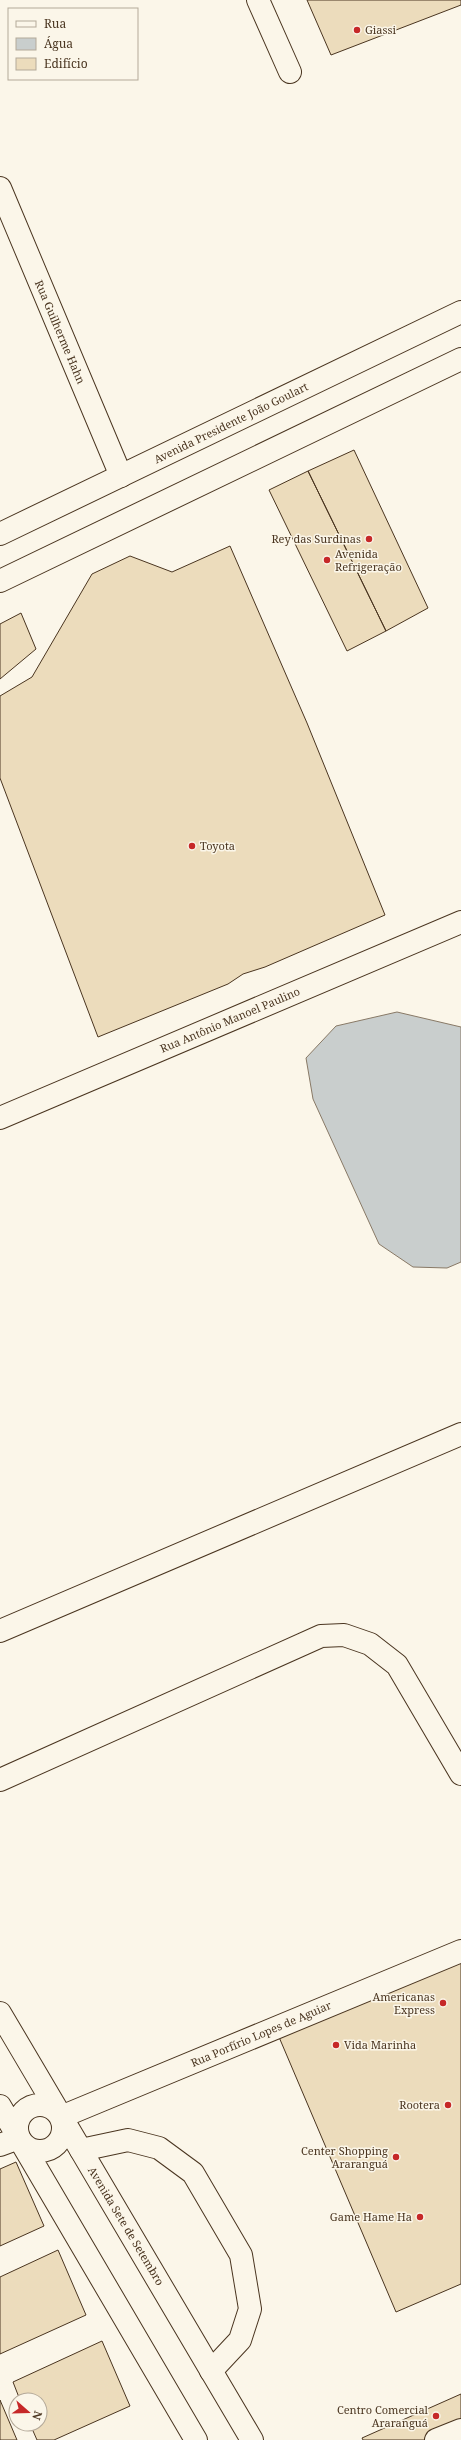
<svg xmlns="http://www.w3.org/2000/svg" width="461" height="2440" font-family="'Noto Serif',serif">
	<rect width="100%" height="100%" fill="#fbf6e9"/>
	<path fill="#c9cecd" stroke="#887966" d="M397,1012L461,1027V1262L447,1268L413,1267L379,1244L313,1099L306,1058L336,1026Z"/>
	<path fill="#ecdcbc" stroke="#4a3520" d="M307,0H461V5L331,55Z
		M354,450L428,608L386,631L308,471Z
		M308,471L386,631L347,651L269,490Z
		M230,546L307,723L385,915L265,967L243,974L228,984L98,1037L0,778V696L32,677L92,574L130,556L172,572Z
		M21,613L36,649L0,679V624Z
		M461,1954V2284L396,2312L276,2030Z
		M16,2162L44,2226L0,2246V2169Z
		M58,2250L86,2315L0,2354V2277Z
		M102,2341L130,2406L54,2440H37L30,2424H40V2400H20L13,2382Z
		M461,2394V2440H363L362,2438Z
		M0,2400L17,2440H0Z"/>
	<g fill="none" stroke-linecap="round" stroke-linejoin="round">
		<g stroke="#4a3520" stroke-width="24">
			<path id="minor" d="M258,0L290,72
				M0,188L121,476
				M0,1118L461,922
				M0,1631L461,1434
				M0,1780L321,1636L344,1635L370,1644L397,1665L461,1774
				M61,2117L461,1951
				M0,2145L19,2138
				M81,2150L128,2140L159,2148L193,2173L241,2255L250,2309L240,2340L211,2371
				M436,2440L461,2430"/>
		</g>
		<g stroke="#4a3520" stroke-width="24">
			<path id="major" d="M0,534L461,312
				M0,581L461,359
				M0,2013L252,2440
				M17 2128a23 23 0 1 1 46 0a23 23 0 1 1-46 0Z
				M0,2106L196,2440"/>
		</g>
		<use href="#minor" stroke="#fbf6e9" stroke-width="22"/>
		<use href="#major" stroke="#fbf6e9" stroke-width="22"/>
	</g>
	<g fill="#c62828" stroke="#fbf6e9" stroke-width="1.5">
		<circle cx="357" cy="30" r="4"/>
		<circle cx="369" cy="539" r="4"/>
		<circle cx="327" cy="560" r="4"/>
		<circle cx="192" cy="846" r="4"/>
		<circle cx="443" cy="2003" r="4"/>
		<circle cx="336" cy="2045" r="4"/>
		<circle cx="448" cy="2105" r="4"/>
		<circle cx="396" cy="2157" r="4"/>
		<circle cx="420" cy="2217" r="4"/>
		<circle cx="436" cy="2416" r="4"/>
	</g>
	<g text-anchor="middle" stroke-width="3" stroke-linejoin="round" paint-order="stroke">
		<g font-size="11" fill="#4a3520" stroke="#fbf6e9" text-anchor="end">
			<text x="365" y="34" text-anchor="start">Giassi</text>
			<text x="361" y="543">Rey das Surdinas</text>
			<text x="335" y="558" text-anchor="start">Avenida<tspan x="335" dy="13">Refrigeração</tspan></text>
			<text x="200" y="850" text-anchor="start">Toyota</text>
			<text x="435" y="2001">Americanas<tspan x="435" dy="13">Express</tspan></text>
			<text x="344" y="2049" text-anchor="start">Vida Marinha</text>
			<text x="440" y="2109">Rootera</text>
			<text x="388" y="2155">Center Shopping<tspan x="388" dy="13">Araranguá</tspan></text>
			<text x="412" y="2221">Game Hame Ha</text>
			<text x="428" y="2414">Centro Comercial<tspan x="428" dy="13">Araranguá</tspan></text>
		</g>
		<g font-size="11" fill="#4a3520" stroke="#fbf6e9">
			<text transform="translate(60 332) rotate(67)" y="4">Rua Guilherme Hahn</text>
			<text transform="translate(231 423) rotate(-26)" y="4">Avenida Presidente João Goulart</text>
			<text transform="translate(230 1020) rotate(-23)" y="4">Rua Antônio Manoel Paulino</text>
			<text transform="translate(261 2034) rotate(-23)" y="4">Rua Porfírio Lopes de Aguiar</text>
			<text transform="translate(126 2226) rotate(59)" y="4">Avenida Sete de Setembro</text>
		</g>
	</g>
	<rect x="8" y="8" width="130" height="72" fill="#fbf6e9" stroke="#b4a999"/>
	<rect x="16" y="21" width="20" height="6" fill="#fbf6e9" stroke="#b4a999"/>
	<text x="44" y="28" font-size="12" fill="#4a3520">Rua</text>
	<rect x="16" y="38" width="20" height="12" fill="#c9cecd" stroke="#b4a999"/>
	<text x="44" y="48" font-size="12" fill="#4a3520">Água</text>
	<rect x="16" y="58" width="20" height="12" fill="#ecdcbc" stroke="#b4a999"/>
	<text x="44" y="68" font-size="12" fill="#4a3520">Edifício</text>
	<g transform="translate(28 2412) rotate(110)"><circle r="19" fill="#fbf6e9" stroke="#b4a999"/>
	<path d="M0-3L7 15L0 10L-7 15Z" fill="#c62828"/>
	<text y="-6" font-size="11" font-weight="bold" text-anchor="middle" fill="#4a3520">N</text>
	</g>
</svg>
